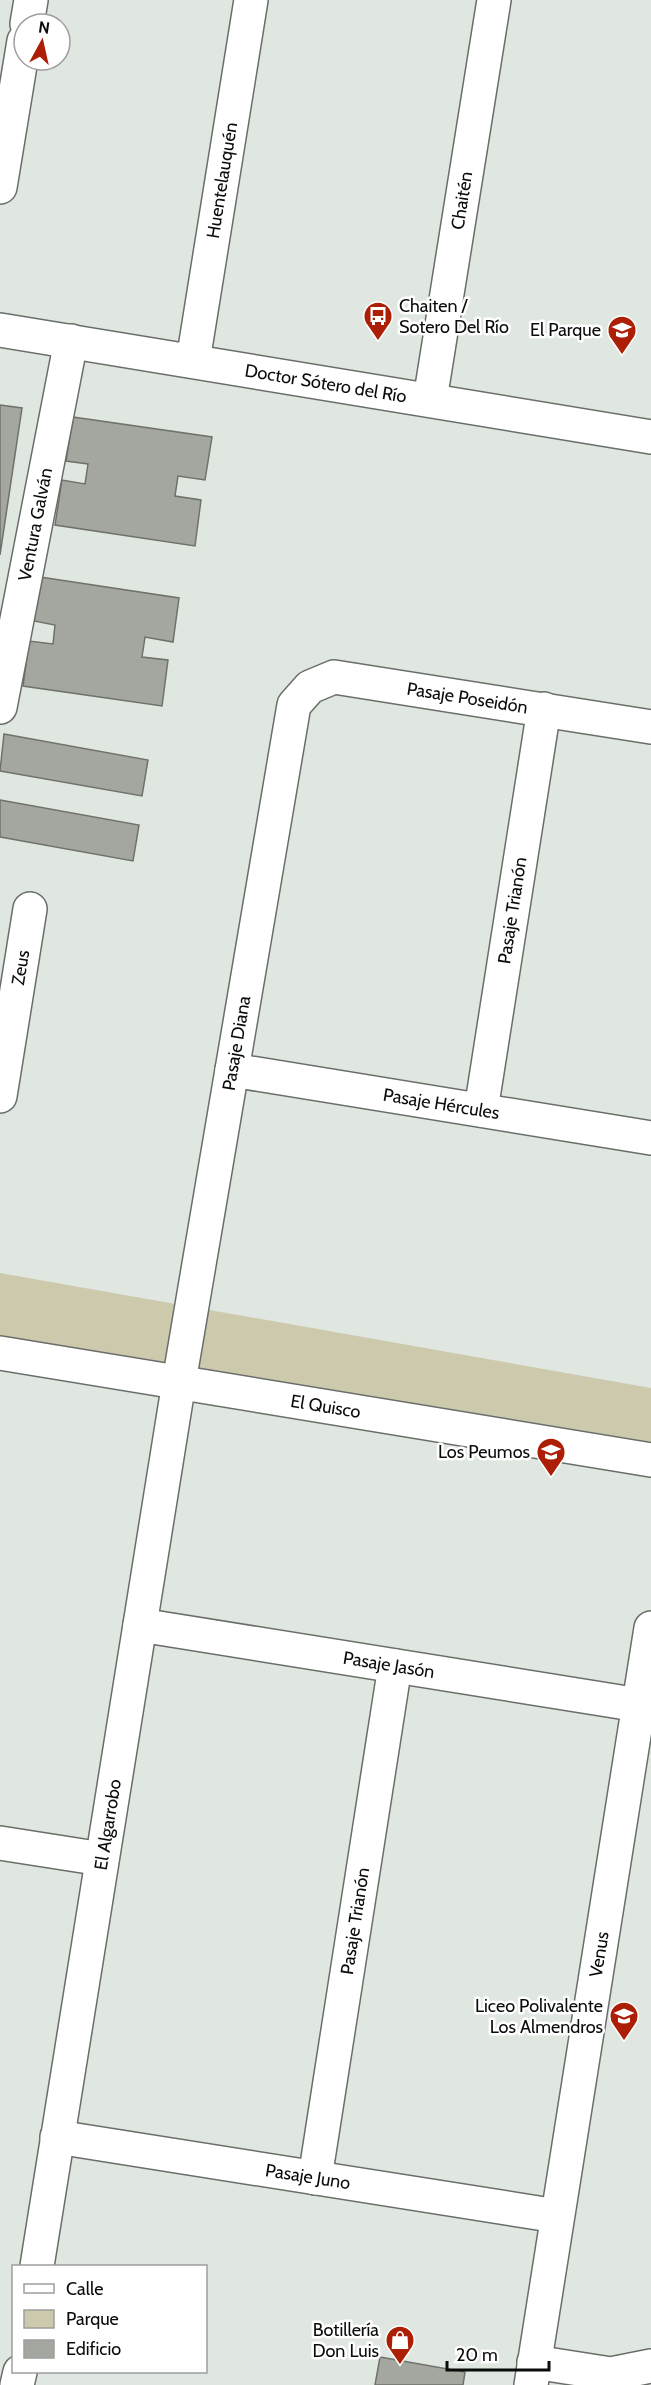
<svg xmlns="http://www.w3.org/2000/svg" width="651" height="2385" font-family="Cabin,sans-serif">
	<rect width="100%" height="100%" fill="#e0e6e0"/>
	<path fill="#cdc9ad" d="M0,1273L651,1388V1454L0,1343Z"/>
	<path fill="#a4a7a0" stroke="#6f716b" stroke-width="1.5" d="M0,405L22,408L0,555Z
		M73,417L212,437L205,480L178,476L175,496L201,500L195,546L55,525L62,480L85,484L88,464L66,461Z
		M40,577L179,598L173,642L145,637L142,657L168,660L162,706L23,686L29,641L53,644L55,625L34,621Z
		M4,734L148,760L142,796L0,771Z
		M0,800L139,825L133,861L0,837Z
		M380,2357L465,2372L463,2385H375Z"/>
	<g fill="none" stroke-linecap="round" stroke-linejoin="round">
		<g stroke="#696e69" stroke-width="36">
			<g id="minor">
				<path d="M27,24L31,0"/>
				<path d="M0,187L24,41"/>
				<path id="s1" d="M193,361L251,0"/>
				<path id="s2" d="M430,400L494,0"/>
				<path id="s3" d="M0,707L71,341"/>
				<path id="s4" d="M232,1070L651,1138"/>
				<path id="s5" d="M0,1096L30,909"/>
				<path id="s6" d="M481,1110L544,709"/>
				<path id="s7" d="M0,1353L651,1460"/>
				<path id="s8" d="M140,1625L639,1705"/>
				<path d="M0,1843L102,1859"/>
				<path id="s9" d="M57,2137L557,2216"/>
				<path id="s10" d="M315,2178L395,1666"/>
				<path id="s11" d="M37,2266L179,1382L294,705L310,687L334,677L651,727"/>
				<path d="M534,2362L611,2374L651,2366"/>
				<path d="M17,2385L20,2372"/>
				<path id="s12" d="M531,2385L651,1628"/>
			</g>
		</g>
		<g stroke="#696e69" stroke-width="36">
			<g id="major">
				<path id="s13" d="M0,330L651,437"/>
			</g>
		</g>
		<use href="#minor" stroke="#fff" stroke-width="33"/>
		<use href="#major" stroke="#fff" stroke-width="33"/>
	</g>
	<defs>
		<g id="bus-pin" transform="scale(1.5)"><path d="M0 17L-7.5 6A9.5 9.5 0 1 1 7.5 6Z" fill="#ad1e07" stroke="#fff"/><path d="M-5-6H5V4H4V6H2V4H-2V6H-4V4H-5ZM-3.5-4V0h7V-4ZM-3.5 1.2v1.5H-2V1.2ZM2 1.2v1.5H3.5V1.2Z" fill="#fff"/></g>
		<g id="school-pin" transform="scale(1.5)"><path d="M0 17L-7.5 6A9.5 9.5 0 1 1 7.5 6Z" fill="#ad1e07" stroke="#fff"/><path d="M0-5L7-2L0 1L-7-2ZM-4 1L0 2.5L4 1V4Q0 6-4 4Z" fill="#fff"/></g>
		<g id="shop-pin" transform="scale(1.5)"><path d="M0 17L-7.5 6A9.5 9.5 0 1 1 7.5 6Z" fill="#ad1e07" stroke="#fff"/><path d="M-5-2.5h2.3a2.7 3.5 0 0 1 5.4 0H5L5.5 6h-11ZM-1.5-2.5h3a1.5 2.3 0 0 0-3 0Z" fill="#fff"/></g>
	</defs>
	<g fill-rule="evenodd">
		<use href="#bus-pin" x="378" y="316"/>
		<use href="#school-pin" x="622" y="330"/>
		<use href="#school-pin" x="551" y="1452"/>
		<use href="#school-pin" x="624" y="2016"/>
		<use href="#shop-pin" x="400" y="2340"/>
	</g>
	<g text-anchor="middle" stroke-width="5" stroke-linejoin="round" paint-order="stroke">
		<g font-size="18" fill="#0a0c0a" stroke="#fff">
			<text dy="6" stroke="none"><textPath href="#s1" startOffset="183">Huentelauquén</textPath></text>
			<text dy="6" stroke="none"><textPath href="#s2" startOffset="202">Chaitén</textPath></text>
			<text dy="6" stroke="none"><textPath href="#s13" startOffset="330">Doctor Sótero del Río</textPath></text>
			<text dy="6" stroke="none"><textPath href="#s3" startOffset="186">Ventura Galván</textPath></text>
			<text dy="6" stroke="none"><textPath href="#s11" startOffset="1767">Pasaje Poseidón</textPath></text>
			<text dy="6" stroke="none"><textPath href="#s6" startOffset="202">Pasaje Trianón</textPath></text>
			<text dy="6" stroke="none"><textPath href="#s5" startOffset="130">Zeus</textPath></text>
			<text dy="6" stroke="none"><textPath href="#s11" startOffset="1239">Pasaje Diana</textPath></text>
			<text dy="6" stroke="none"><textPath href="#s4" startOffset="212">Pasaje Hércules</textPath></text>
			<text dy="6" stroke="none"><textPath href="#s7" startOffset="330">El Quisco</textPath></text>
			<text dy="6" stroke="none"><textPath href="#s8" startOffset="252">Pasaje Jasón</textPath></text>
			<text dy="6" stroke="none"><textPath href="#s11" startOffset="447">El Algarrobo</textPath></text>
			<text dy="6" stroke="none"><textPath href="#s10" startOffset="260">Pasaje Trianón</textPath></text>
			<text dy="6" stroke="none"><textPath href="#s12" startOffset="436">Venus</textPath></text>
			<text dy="6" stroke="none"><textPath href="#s9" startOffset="254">Pasaje Juno</textPath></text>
		</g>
		<g font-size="18" fill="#0a0c0a" stroke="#fff" text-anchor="end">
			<text x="399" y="312" text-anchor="start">Chaiten /<tspan x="399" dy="21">Sotero Del Río</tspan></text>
			<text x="601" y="336">El Parque</text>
			<text x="530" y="1458">Los Peumos</text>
			<text x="603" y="2012">Liceo Polivalente<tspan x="603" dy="21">Los Almendros</tspan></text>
			<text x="379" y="2336">Botillería<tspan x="379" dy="21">Don Luis</tspan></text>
		</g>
	</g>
	<rect x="12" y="2265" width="195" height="108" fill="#ffffff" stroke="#9d9e9d" stroke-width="1.5"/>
	<rect x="24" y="2284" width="30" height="9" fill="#ffffff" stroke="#9d9e9d" stroke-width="1.5"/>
	<text x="66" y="2295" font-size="18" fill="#0a0c0a">Calle</text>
	<rect x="24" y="2310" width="30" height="18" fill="#cdc9ad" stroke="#9d9e9d" stroke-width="1.5"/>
	<text x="66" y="2325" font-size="18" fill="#0a0c0a">Parque</text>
	<rect x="24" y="2340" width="30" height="18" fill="#a4a7a0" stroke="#9d9e9d" stroke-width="1.5"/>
	<text x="66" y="2355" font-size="18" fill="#0a0c0a">Edificio</text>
	<g transform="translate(42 42) rotate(8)"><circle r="28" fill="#ffffff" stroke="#9d9e9d" stroke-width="1.5"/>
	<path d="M0-4.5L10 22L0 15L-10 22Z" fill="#ad1e07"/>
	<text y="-9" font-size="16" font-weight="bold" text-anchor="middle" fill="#0a0c0a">N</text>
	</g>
	<path d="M447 2361v9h102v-9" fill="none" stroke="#0a0c0a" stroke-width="3"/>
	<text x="456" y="2361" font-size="18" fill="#0a0c0a" stroke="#ffffff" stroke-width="4.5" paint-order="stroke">20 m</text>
</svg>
